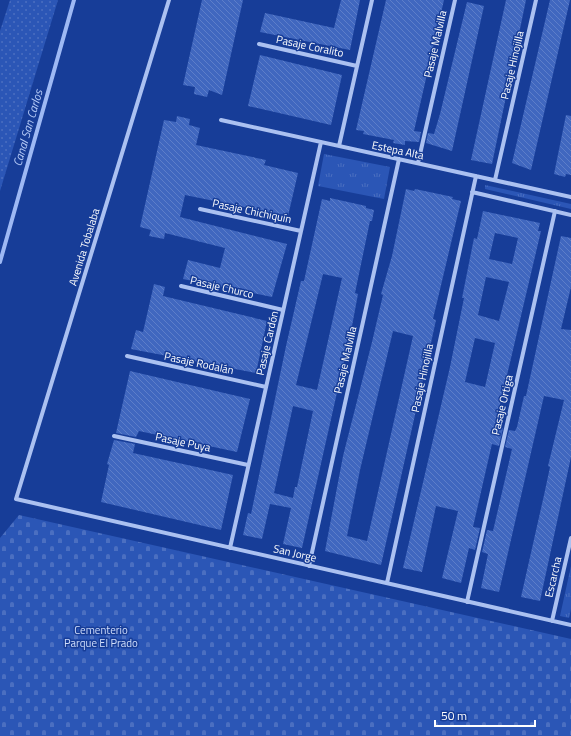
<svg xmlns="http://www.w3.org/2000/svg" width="571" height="736" font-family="'Titillium Web',sans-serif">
	<defs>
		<pattern id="grass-tufts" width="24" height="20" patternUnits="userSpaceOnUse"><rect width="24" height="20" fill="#2b56b6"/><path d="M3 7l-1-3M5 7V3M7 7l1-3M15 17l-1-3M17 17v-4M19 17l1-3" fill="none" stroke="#4b6fc1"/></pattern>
		<pattern id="cemetery-stones" width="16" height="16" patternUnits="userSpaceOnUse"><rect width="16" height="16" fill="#2b56b6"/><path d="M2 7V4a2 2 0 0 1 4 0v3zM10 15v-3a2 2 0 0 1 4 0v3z" fill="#4b6fc1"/></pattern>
		<pattern id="park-dots" width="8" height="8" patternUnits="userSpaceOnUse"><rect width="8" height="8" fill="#2b56b6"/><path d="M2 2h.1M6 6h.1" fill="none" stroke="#4b6fc1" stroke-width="1.8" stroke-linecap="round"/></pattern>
		<pattern id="building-back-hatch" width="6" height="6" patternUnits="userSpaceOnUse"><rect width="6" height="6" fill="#4067bf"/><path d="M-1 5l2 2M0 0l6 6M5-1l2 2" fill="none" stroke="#5d7ec9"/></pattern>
	</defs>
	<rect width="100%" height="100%" fill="#173d98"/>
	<path fill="url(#grass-tufts)" d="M324,154L390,167L384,199L318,186Z
		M485,185L571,204V209L485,189Z
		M571,566V609L569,618L560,616Z"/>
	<path fill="url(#cemetery-stones)" d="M19,515L571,639V736H0V538Z"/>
	<path fill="url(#park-dots)" d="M10,0H58L0,191V31Z"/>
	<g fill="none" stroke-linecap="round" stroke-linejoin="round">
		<path stroke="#9eb9f4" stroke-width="4" d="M0,262L74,0"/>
	</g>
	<path fill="url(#building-back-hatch)" fill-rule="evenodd" d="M202,0H243L222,95L209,90L207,97L194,94L195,87L183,85Z
		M341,0H360L350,50L260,32L265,13L334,28Z
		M386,0H444L414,131L421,132L419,142L405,141V145L393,143L394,140L363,134L364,131L356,130Z
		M506,0H526L492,164L471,160Z
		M550,0H570L531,170L512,163Z
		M467,2L484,6L452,151L426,143L428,133L434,134L440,114Z
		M260,55L342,75L331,125L248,106Z
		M566,115L571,116V175L566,174L565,177L554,174Z
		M177,116L190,119L189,125L200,128L196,145L266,160L264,165L298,173L288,216L185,195L180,217L287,244L272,297L183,279L188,260L220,268L225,248L165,233L164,239L149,236L151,230L140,227L164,120L176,122Z
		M406,189L414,191L415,189L453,197L452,199L461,201L433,319L436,320L422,384L381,565L325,551L343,456L372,342L383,295L381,294L392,256ZM393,331L413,336L367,541L347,536L360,470Z
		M330,198L366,206V208L374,210L372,221H370L355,293L358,294L352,326L302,548L283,544L291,508L270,504L262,539L243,535L248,513L251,514L286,346L301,281H304L322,199L330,201ZM323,274L342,278L317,390L296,385ZM293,406L313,411L297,487H295L293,498L274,493Z
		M483,211L540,223L538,231H541L495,426L503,428L499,446L492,444L491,448L473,527L480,528L475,550L469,548L461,583L442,578L458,511L436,506L422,572L403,568L450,367L464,298H462L474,238L477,239ZM495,233L518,238L512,264L489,259ZM486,277L509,282L499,321L478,315ZM475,338L495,343L485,387L465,382Z
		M561,236L571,238V287L561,329L571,330V457L540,601L521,597L544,495L550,467L548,466L564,400L544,396L499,592L481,588L488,554L482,552L487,530L493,531L512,449L505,447L509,430L515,431L517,427L524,396H526Z
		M154,284L165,287L163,296L267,321L256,373L131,349L136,330L143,332Z
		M130,371L250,399L237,452L139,431L136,437L116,433Z
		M114,440L135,444L133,453L233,475L221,530L101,502L109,465L107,464Z"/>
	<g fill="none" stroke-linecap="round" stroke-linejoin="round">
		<path stroke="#abc1f1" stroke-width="4" d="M169,0L16,499L571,625
			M259,44L357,66
			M221,120L571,197
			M339,146L372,0
			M418,163L455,0
			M495,180L536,0
			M472,192L571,215
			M200,209L301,231
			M181,286L283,310
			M127,356L266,387
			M114,436L248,465
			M230,548L321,142
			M309,566L399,159
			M387,583L476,176
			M467,602L555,211
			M552,621L571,538"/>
	</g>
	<g text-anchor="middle" stroke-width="3" stroke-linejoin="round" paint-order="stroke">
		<g font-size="11" fill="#fff" stroke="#173d98">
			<text transform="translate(435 44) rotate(-77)" y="4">Pasaje Malvilla</text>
			<text transform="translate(310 46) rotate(12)" y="4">Pasaje Coralito</text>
			<text transform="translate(512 65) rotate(-77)" y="4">Pasaje Hinojilla</text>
			<text transform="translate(398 150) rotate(12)" y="4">Estepa Alta</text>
			<text transform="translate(252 211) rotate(12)" y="4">Pasaje Chichiquín</text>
			<text transform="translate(84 247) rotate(-73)" y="4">Avenida Tobalaba</text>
			<text transform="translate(222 287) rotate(13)" y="4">Pasaje Churco</text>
			<text transform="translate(267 343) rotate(-77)" y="4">Pasaje Cardón</text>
			<text transform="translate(345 360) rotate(-77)" y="4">Pasaje Malvilla</text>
			<text transform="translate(199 363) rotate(12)" y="4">Pasaje Rodalán</text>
			<text transform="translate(422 378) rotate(-78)" y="4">Pasaje Hinojilla</text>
			<text transform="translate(502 405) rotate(-77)" y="4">Pasaje Ortiga</text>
			<text transform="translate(183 442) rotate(12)" y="4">Pasaje Puya</text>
			<text transform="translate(295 553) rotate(13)" y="4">San Jorge</text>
			<text transform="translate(553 577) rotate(-77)" y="4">Escarcha</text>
		</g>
		<g font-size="11" fill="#d2dffc" stroke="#173d98">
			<text x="101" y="634">Cementerio<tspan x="101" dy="13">Parque El Prado</tspan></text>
		</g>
		<g font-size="12" font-style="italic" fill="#b7ccf8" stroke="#173d98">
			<text transform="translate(28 128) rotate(-74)" y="4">Canal San Carlos</text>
		</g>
	</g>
	<path d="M435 720v6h100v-6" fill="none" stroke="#ffffff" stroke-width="2"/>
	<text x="441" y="720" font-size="12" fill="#ffffff" stroke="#173d98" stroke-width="3" paint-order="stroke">50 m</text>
</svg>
